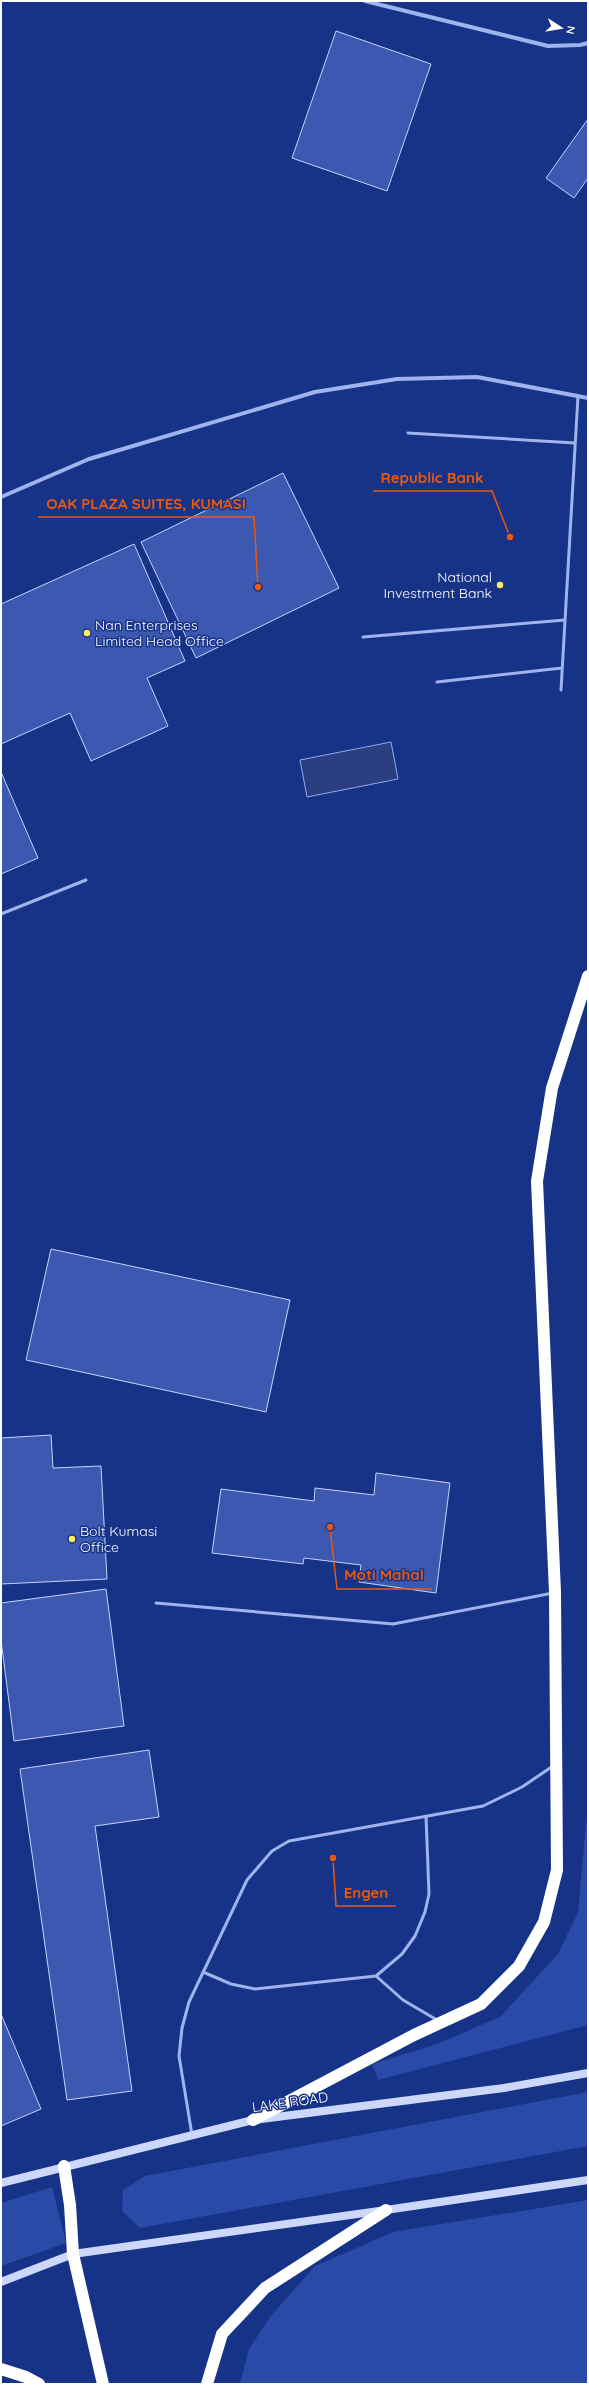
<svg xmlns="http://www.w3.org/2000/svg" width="589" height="2385" font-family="Quicksand,sans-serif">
	<rect width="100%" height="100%" fill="#173388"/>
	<path fill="#2a4aa7" d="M588,1821V2025L378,2080L372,2064L437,2044L500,2017L558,1954L578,1912L586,1822Z
		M588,2092V2146L140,2228L122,2211L123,2190L145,2176Z
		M52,2187L66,2243L1,2266V2203Z
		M588,2200V2384H240L249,2349L270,2317L315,2266L393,2232Z"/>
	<path fill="#2b3f80" stroke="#91abf0" d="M391,742L398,779L307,797L300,760Z"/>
	<path fill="#3c58b0" stroke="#c5d3fa" d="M336,31L431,64L387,191L292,158Z
		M588,119V178L574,198L546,178Z
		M283,473L339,588L196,658L141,542Z
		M134,544L185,661L147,678L168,726L91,761L70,713L1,744V604Z
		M1,772L38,858L1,874Z
		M51,1249L290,1300L266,1412L26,1360Z
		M51,1435L53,1468L101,1466L107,1579L1,1584V1438Z
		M376,1473L450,1483L436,1593L359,1582L361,1565L304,1558L303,1564L212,1553L221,1489L314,1501L315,1488L374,1495Z
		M106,1589L124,1726L14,1741L1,1640V1603Z
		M149,1750L159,1817L95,1826L132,2091L67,2100L20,1769Z
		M1,2014L41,2109L1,2126Z"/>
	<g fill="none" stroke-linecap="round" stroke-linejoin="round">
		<path stroke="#9fb3ee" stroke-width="3" d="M408,433L575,443
			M363,637L565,620
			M437,682L562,668
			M561,690L578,396
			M1,914L86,880
			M156,1603L393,1624L553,1593
			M203,1972L231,1984L255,1989L376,1976L402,1954L415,1936L425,1912L429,1894L426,1816
			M376,1976L403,2000L437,2020
			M192,2135L179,2056L182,2028L189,2002L247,1880L272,1851L289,1841L483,1806L522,1787L553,1766"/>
		<path stroke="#9fb3ee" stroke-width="4" d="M365,1L548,46L580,45L588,43
			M1,497L89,459L315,392L397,379L477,377L588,398"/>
		<path stroke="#ccd7fa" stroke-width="8" d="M1,2183L253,2120L504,2088L588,2073
			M1,2282L73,2254L386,2210L588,2180"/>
		<path stroke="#fff" stroke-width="12" d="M253,2120L414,2035L481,2004L519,1966L544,1922L557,1870L555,1592L537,1181L552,1088L588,976
			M64,2166L70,2205L73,2254L103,2384
			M1,2369L26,2377L39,2384
			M207,2384L222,2334L265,2288L386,2210"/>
	</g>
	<g fill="#ffef5c" stroke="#173388" stroke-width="1.5">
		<circle cx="500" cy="585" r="4"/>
		<circle cx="87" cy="633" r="4"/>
		<circle cx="72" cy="1539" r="4"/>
	</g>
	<g text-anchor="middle" stroke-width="3" stroke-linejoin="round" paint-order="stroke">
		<g font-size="14" fill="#fff" stroke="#173388" text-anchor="start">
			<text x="492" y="582" text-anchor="end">National<tspan x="492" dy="16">Investment Bank</tspan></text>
			<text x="95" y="630">Nan Enterprises<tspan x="95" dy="16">Limited Head Office</tspan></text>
			<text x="80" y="1536">Bolt Kumasi<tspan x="80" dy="16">Office</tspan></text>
		</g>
		<g font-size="14" fill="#fff" stroke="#173388">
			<text transform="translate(290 2102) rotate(-8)" y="5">LAKE ROAD</text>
		</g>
	</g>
	<path fill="none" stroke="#e8590c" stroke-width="1.5" d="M510 537L492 491H373M258 587L254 517H38M330 1527L337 1589H432M333 1858L336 1906H396"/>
	<g fill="#e8590c" stroke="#173388" stroke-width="1.5">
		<circle cx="510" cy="537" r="4"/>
		<circle cx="258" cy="587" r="4"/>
		<circle cx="330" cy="1527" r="4"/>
		<circle cx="333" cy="1858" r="4"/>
	</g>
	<g font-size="15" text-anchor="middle" font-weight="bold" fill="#e8590c" stroke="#173388" stroke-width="3" stroke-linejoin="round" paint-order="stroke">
		<text x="432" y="483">Republic Bank</text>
		<text x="146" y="509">OAK PLAZA SUITES, KUMASI</text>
		<text x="384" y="1580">Moti Mahal</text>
		<text x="366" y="1898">Engen</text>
	</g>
	<rect width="589" height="2385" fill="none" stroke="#ffffff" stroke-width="4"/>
	<g transform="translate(561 28) rotate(102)" stroke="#173388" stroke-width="3" paint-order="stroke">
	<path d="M0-3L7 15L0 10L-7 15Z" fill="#ffffff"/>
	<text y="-6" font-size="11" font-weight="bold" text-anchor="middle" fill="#ffffff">N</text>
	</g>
</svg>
